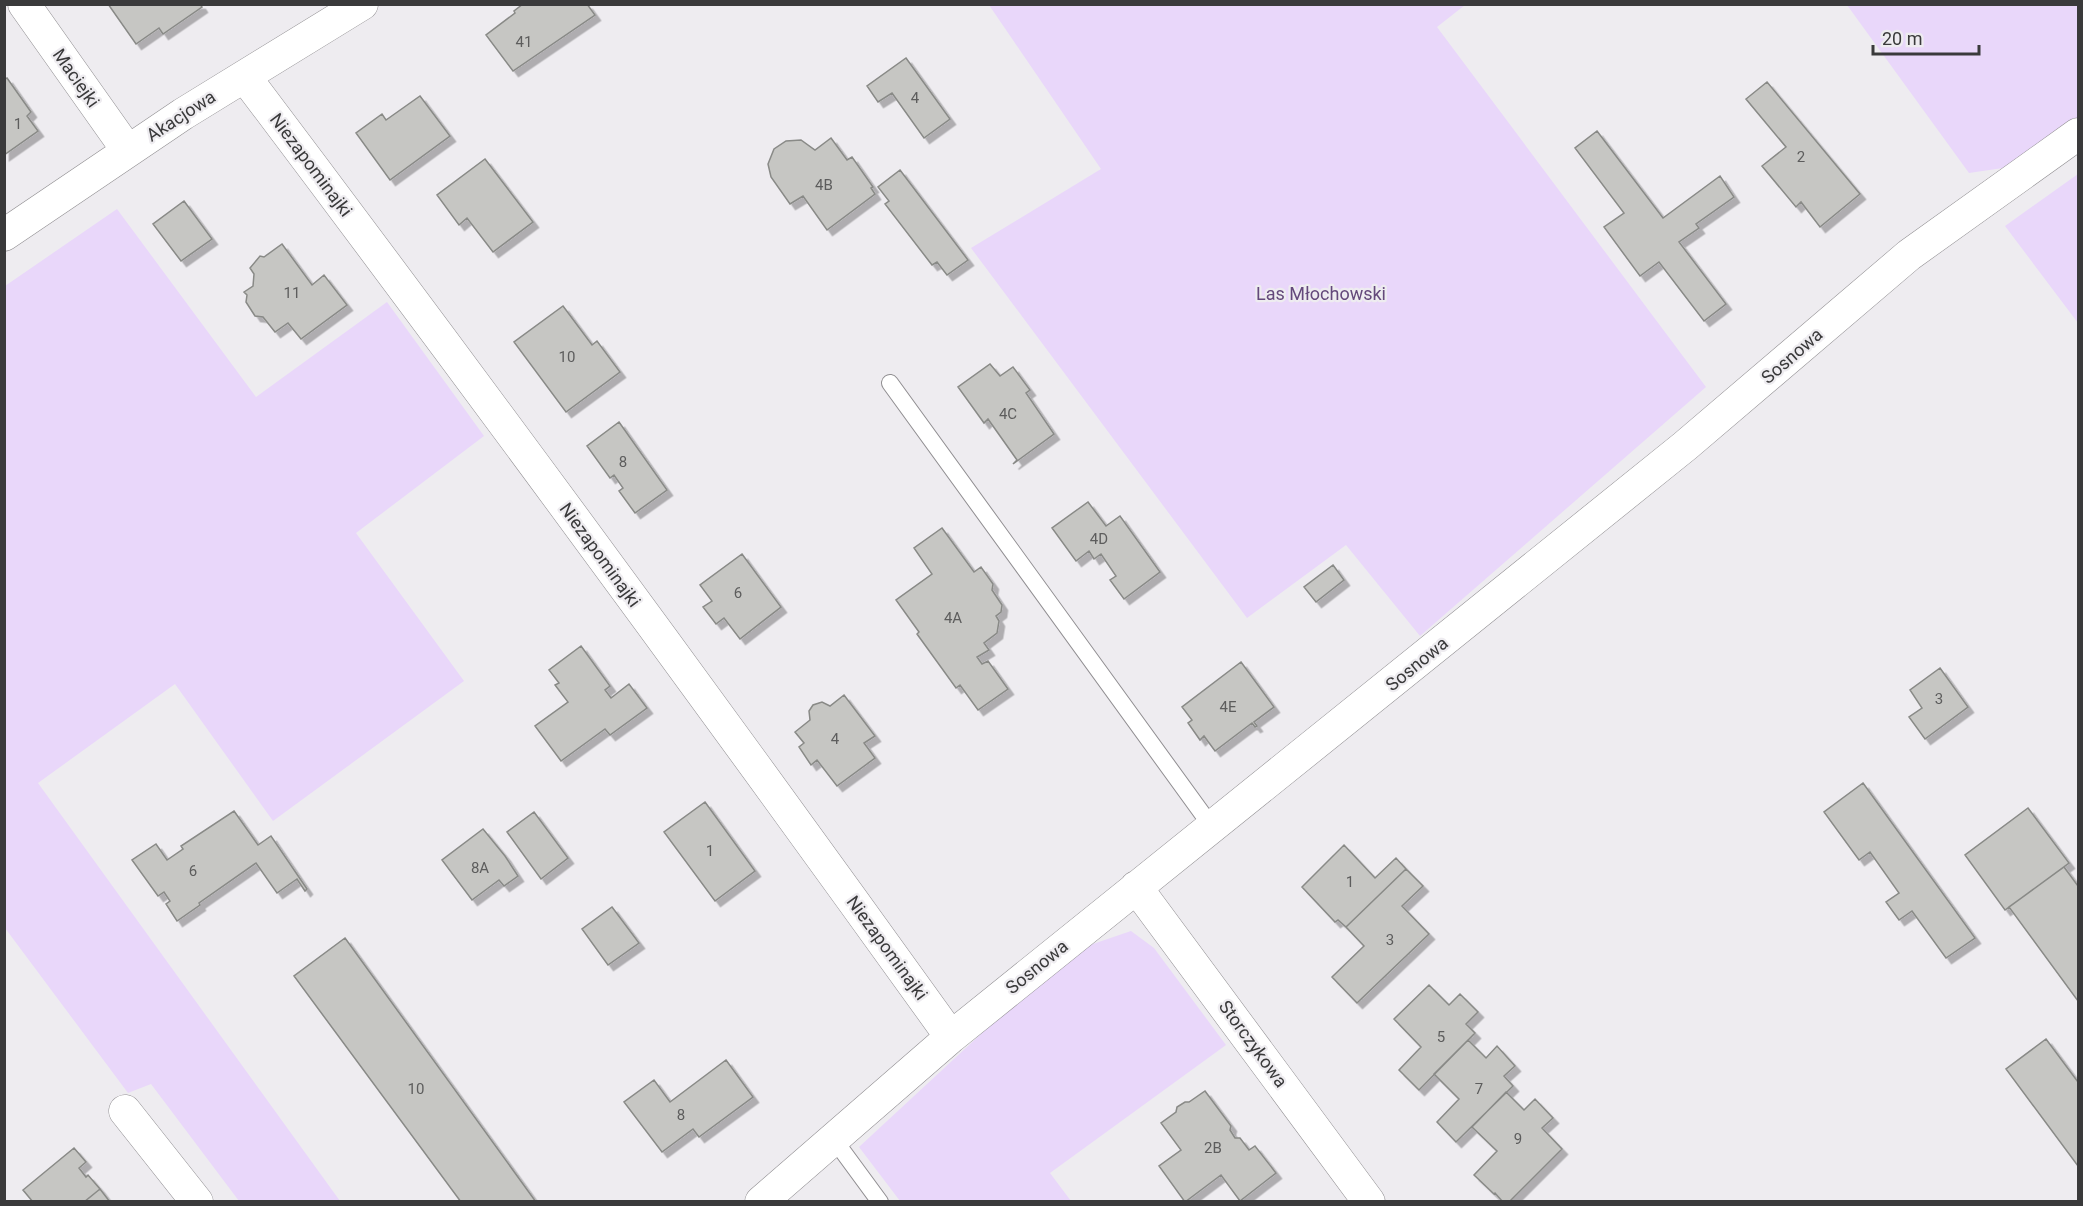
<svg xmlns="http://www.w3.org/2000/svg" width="2083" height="1206" font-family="Roboto,sans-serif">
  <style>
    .green { fill: #e9d7fa }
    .building { fill: #c6c6c3; stroke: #898a87; stroke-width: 1.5; filter: url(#shadow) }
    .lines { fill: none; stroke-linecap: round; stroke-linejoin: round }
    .service-casing { stroke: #908e91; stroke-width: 18 }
    .minor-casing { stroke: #908e91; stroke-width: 33 }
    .service { stroke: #fff; stroke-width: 16 }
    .minor { stroke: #fff; stroke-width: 32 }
    .labels { text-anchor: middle; stroke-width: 4.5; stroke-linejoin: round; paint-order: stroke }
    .number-label { font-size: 15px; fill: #5d5d5d }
    .street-label { font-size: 18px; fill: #3a3a3b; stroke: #eeecf0 }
    .park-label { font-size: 18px; fill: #64497b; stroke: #eeecf0 }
  </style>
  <defs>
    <filter id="shadow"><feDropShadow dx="5.5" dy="5.5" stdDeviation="0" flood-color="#0004"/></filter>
  </defs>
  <rect width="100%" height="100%" fill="#eeecf0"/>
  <path class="green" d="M 989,5 L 1465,5 L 1437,27 L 1706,387 L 1420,636 L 1346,545 L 1247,618 L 971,248 L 1101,169 Z
    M 1847,5 L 2078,5 L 2078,118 L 2003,168 L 1969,173 Z
    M 2078,174 L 2078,323 L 2005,226 Z
    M 117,209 L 256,397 L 387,302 L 484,436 L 356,533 L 464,681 L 273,821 L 175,684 L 38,783 L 340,1201 L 239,1201 L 151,1084 L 128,1093 L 5,928 L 5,286 Z
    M 1131,931 L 1154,948 L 1226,1045 L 1050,1173 L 1071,1201 L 900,1201 L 859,1147 L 995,1021 L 1090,945 Z"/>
  <path class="building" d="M 108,4 L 200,4 L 202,7 L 163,34 L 159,28 L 136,44 Z
    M 523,4 L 587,4 L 595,15 L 513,71 L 486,35 L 515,13 L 514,11 Z
    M 906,58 L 950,119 L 924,138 L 892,93 L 878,102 L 867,86 Z
    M 7,78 L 31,112 L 27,116 L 38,131 L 4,155 L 4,80 Z
    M 1767,82 L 1860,194 L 1820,227 L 1801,202 L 1796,207 L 1762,166 L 1786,147 L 1746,99 Z
    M 420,96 L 450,136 L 390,180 L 356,133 L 382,114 L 386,120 Z
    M 1597,131 L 1663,218 L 1720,176 L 1734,197 L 1696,224 L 1699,228 L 1679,242 L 1726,304 L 1704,321 L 1659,262 L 1640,276 L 1604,227 L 1624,213 L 1575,148 Z
    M 831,138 L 847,160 L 852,157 L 873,187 L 871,188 L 875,194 L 827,230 L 803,196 L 790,204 L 771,177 L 768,164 L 774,149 L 786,141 L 801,140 L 815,150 Z
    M 485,159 L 533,222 L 493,252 L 467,218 L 459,225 L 437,195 Z
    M 900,170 L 968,260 L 947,275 L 937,262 L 932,265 L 885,204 L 889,201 L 878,187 Z
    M 184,201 L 212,239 L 181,261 L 153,224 Z
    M 282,244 L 312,285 L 324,275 L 347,305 L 301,339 L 288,323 L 275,332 L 263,317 L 255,316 L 246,302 L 247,295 L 244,292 L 253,286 L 254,274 L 250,268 L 260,256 L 264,257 Z
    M 563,306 L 592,345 L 597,341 L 620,372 L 566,412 L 514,342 Z
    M 990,364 L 1000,376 L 1013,367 L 1030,390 L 1026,393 L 1054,434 L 1013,464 L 1017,460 L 988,419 L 984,423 L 958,387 Z
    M 619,422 L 667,490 L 635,513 L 619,491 L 623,488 L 614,475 L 610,478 L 587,446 Z
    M 1088,502 L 1106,526 L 1120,516 L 1160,572 L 1124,599 L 1110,580 L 1116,576 L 1101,554 L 1094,559 L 1089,551 L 1076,561 L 1052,528 Z
    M 942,528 L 974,572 L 981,567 L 993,584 L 992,590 L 1002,605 L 1001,612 L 996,616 L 999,621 L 997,633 L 984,643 L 989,650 L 977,657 L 982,664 L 988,661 L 1008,689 L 978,710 L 960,685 L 956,688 L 917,634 L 919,632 L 896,600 L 932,574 L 914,548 Z
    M 742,554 L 781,607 L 740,639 L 724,618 L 716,624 L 703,607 L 712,601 L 700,585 Z
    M 1333,565 L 1344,580 L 1316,602 L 1304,587 Z
    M 581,646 L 610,686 L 605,690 L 611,698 L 629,684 L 647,708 L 610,735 L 605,729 L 561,761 L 535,726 L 568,702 L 555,685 L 559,683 L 549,670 Z
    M 1241,662 L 1274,707 L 1254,722 L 1257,726 L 1255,727 L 1252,723 L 1215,751 L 1204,736 L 1200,740 L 1188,723 L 1192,720 L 1182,707 Z
    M 1940,668 L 1968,707 L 1925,739 L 1909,717 L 1922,708 L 1910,690 Z
    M 844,695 L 875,736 L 864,743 L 875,758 L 837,786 L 817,760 L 811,765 L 799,747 L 804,743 L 795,732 L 810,720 L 809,711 L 813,705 L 822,702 L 830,706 Z
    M 1863,783 L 1975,938 L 1946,958 L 1912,911 L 1899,920 L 1886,902 L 1899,893 L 1870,852 L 1859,860 L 1824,812 Z
    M 705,802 L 755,871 L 715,901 L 664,832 Z
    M 2028,808 L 2069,863 L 2005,910 L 1965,855 Z
    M 234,811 L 258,845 L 271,836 L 307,889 L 305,891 L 297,879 L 277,893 L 256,863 L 199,903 L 200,905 L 177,921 L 166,904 L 170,901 L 164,892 L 158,896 L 132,860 L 156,844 L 167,860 L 183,849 L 181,846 Z
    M 534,812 L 568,858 L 541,879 L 507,832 Z
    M 483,829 L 505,856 L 518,876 L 504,886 L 499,880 L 472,900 L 442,860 Z
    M 1344,845 L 1375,878 L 1396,858 L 1406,869 L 1346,927 L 1338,920 L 1335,922 L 1302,887 Z
    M 2064,867 L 2078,886 L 2078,1001 L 2009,907 Z
    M 1406,869 L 1423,886 L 1402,906 L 1429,934 L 1357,1003 L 1332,977 L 1364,946 L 1346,927 Z
    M 612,907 L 639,943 L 608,965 L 582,929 Z
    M 345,938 L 536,1202 L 461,1202 L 294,976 Z
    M 1429,985 L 1449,1005 L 1460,994 L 1478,1012 L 1466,1024 L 1475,1033 L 1419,1090 L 1399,1070 L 1421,1047 L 1394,1019 Z
    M 2046,1039 L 2078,1082 L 2078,1166 L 2006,1069 Z
    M 1468,1040 L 1486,1058 L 1497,1046 L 1515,1066 L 1504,1076 L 1513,1086 L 1456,1142 L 1437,1122 L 1459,1099 L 1434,1074 Z
    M 726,1060 L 753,1097 L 699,1137 L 693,1129 L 662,1152 L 624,1102 L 654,1080 L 670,1102 Z
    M 1205,1091 L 1231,1126 L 1230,1130 L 1235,1138 L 1240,1138 L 1249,1150 L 1255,1146 L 1276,1173 L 1240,1201 L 1221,1175 L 1185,1202 L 1159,1166 L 1181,1150 L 1161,1123 L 1176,1112 L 1177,1107 L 1185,1102 L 1189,1102 Z
    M 1506,1092 L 1524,1110 L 1535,1099 L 1553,1118 L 1542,1128 L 1562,1149 L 1509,1202 L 1503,1202 L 1495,1193 L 1494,1194 L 1474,1175 L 1497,1151 L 1472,1127 Z
    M 74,1148 L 86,1162 L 79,1168 L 86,1177 L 88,1175 L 100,1189 L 84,1202 L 33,1202 L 23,1190 Z
    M 100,1189 L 110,1202 L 84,1202 Z"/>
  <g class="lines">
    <g class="service-casing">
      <path id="service" d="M 890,383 L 1212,827
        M 833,1138 L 880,1202"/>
    </g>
    <g class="minor-casing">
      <path id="minor" d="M 24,4 L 128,151
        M 245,77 C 484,394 719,714 951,1037
        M 4,235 L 183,114 L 362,4
        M 1136,887 L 1369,1202
        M 125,1111 L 197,1202
        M 761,1202 L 951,1037 L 1685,446 L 1909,255 L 2078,134"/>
    </g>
    <use href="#service" class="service"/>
    <use href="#minor" class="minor"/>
  </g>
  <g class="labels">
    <g class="number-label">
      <text x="524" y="47">41</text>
      <text x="915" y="103">4</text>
      <text x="18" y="129">1</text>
      <text x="1801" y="162">2</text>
      <text x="824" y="190">4B</text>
      <text x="292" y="298">11</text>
      <text x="567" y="362">10</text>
      <text x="1008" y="419">4C</text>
      <text x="623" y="467">8</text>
      <text x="1099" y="544">4D</text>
      <text x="738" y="598">6</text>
      <text x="953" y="623">4A</text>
      <text x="1939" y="704">3</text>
      <text x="1228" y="712">4E</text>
      <text x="835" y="744">4</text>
      <text x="710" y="856">1</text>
      <text x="480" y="873">8A</text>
      <text x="193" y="876">6</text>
      <text x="1350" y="887">1</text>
      <text x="1390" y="945">3</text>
      <text x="1441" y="1042">5</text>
      <text x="416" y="1094">10</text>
      <text x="1479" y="1094">7</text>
      <text x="681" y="1120">8</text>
      <text x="1518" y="1144">9</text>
      <text x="1213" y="1153">2B</text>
    </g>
    <g class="street-label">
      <text transform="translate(76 78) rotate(55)" y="6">Maciejki</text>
      <text transform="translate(181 116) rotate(-33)" y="6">Akacjowa</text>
      <text transform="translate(311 165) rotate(53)" y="6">Niezapominajki</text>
      <text transform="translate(1792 356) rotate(-41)" y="6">Sosnowa</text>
      <text transform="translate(600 555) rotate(54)" y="6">Niezapominajki</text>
      <text transform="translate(1417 664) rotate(-39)" y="6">Sosnowa</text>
      <text transform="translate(887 948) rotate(54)" y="6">Niezapominajki</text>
      <text transform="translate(1037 967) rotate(-39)" y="6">Sosnowa</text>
      <text transform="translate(1253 1044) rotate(54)" y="6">Storczykowa</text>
    </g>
    <g class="park-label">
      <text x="1321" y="300">Las Młochowski</text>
    </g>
  </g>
  <rect width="2083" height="1206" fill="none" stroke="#3a3a3b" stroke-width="12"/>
  <path d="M1873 45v9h106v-9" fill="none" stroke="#3a3a3b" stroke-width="3"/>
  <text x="1882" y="45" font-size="18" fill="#3a3a3b" stroke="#eeecf0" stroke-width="4.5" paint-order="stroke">20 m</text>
</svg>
